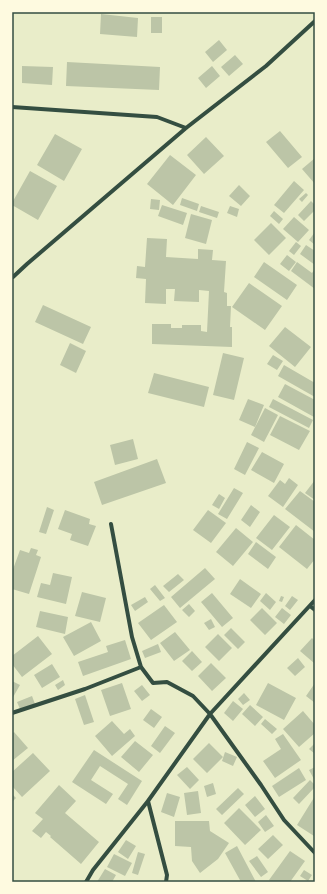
<svg xmlns="http://www.w3.org/2000/svg" width="327" height="894" font-family="Arial,sans-serif">
  <style>
    .building { fill: #bcc5a7 }
    .lines { fill: none; stroke-linecap: round; stroke-linejoin: round }
    .minor { stroke: #344e41; stroke-width: 4 }
    .neatline { fill: none; stroke: #344e41; stroke-width: 1.5 }
  </style>
  <rect width="100%" height="100%" fill="#e9edc9"/>
  <path class="building" d="M 101,14 L 138,18 L 137,37 L 100,34 Z
    M 151,17 L 162,17 L 162,33 L 151,33 Z
    M 219,40 L 227,50 L 213,62 L 205,52 Z
    M 235,55 L 243,64 L 229,76 L 221,67 Z
    M 67,62 L 160,67 L 159,90 L 66,86 Z
    M 22,66 L 53,67 L 52,85 L 22,83 Z
    M 212,66 L 220,76 L 206,88 L 198,78 Z
    M 280,131 L 302,157 L 288,168 L 266,142 Z
    M 55,134 L 82,149 L 64,181 L 37,165 Z
    M 206,137 L 224,156 L 204,174 L 187,155 Z
    M 170,155 L 196,175 L 173,205 L 147,184 Z
    M 315,158 L 315,184 L 302,169 Z
    M 30,171 L 57,186 L 38,220 L 12,205 L 12,203 Z
    M 294,181 L 304,190 L 284,213 L 274,205 Z
    M 239,185 L 250,196 L 241,206 L 229,196 Z
    M 306,193 L 308,195 L 302,202 L 299,199 Z
    M 182,198 L 199,204 L 197,211 L 180,205 Z
    M 151,199 L 160,200 L 159,210 L 150,209 Z
    M 311,201 L 315,205 L 315,210 L 304,221 L 298,215 Z
    M 162,205 L 187,213 L 183,225 L 158,216 Z
    M 201,206 L 219,212 L 217,218 L 199,212 Z
    M 230,206 L 239,209 L 237,217 L 227,213 Z
    M 274,211 L 283,219 L 279,224 L 270,216 Z
    M 191,214 L 212,220 L 206,244 L 185,238 Z
    M 294,217 L 309,230 L 298,242 L 283,229 Z
    M 271,223 L 286,238 L 269,255 L 254,240 Z
    M 315,232 L 315,245 L 309,240 Z
    M 147,238 L 167,239 L 166,257 L 198,259 L 198,249 L 213,250 L 212,260 L 226,261 L 224,292 L 227,293 L 227,306 L 231,306 L 230,327 L 232,327 L 232,347 L 152,344 L 152,324 L 171,324 L 171,328 L 182,328 L 182,325 L 201,325 L 201,331 L 207,332 L 209,291 L 199,290 L 199,302 L 174,301 L 175,289 L 166,289 L 166,304 L 145,303 L 146,279 L 136,278 L 137,266 L 145,267 Z
    M 296,242 L 301,246 L 294,255 L 289,251 Z
    M 306,245 L 315,251 L 315,265 L 300,254 Z
    M 287,255 L 296,262 L 289,271 L 280,264 Z
    M 264,262 L 297,285 L 287,300 L 254,277 Z
    M 297,262 L 312,273 L 315,269 L 315,289 L 291,271 Z
    M 249,283 L 282,306 L 265,330 L 232,307 Z
    M 43,305 L 91,327 L 83,344 L 35,322 Z
    M 285,327 L 311,347 L 295,367 L 269,346 Z
    M 70,343 L 86,351 L 76,373 L 60,365 Z
    M 223,353 L 244,358 L 234,400 L 213,395 Z
    M 273,355 L 283,361 L 277,370 L 267,364 Z
    M 284,365 L 315,383 L 315,397 L 278,376 Z
    M 154,373 L 209,387 L 204,407 L 148,393 Z
    M 285,384 L 315,400 L 314,417 L 278,397 Z
    M 248,399 L 264,405 L 255,427 L 239,420 Z
    M 273,399 L 313,420 L 309,428 L 269,407 Z
    M 265,408 L 278,415 L 264,442 L 251,435 Z
    M 280,416 L 310,431 L 299,450 L 270,435 Z
    M 133,439 L 138,459 L 115,465 L 110,445 Z
    M 247,442 L 259,448 L 245,475 L 234,469 Z
    M 262,452 L 284,464 L 274,483 L 251,470 Z
    M 157,459 L 166,483 L 102,505 L 94,482 Z
    M 289,478 L 298,485 L 283,507 L 268,496 L 280,480 L 285,484 Z
    M 315,480 L 315,500 L 305,493 Z
    M 234,488 L 243,493 L 227,519 L 218,514 Z
    M 300,491 L 315,502 L 315,532 L 285,509 Z
    M 219,494 L 225,498 L 219,509 L 212,505 Z
    M 251,505 L 260,512 L 250,527 L 241,520 Z
    M 47,507 L 54,510 L 46,534 L 39,532 Z
    M 65,510 L 90,519 L 89,524 L 96,526 L 88,546 L 70,540 L 72,534 L 58,529 Z
    M 208,510 L 226,523 L 211,543 L 193,530 Z
    M 274,515 L 290,527 L 272,550 L 256,538 Z
    M 296,525 L 315,540 L 315,559 L 307,569 L 279,547 Z
    M 236,528 L 253,542 L 233,566 L 216,552 Z
    M 256,542 L 276,557 L 268,569 L 248,554 Z
    M 31,548 L 38,550 L 36,555 L 41,557 L 29,594 L 12,589 L 12,572 L 20,550 L 29,553 Z
    M 205,568 L 215,579 L 180,608 L 171,597 Z
    M 53,573 L 72,577 L 66,604 L 37,597 L 41,583 L 50,585 Z
    M 178,574 L 184,580 L 169,592 L 163,586 Z
    M 240,579 L 261,594 L 251,608 L 230,594 Z
    M 155,585 L 165,598 L 160,601 L 150,589 Z
    M 82,592 L 106,598 L 100,622 L 75,616 Z
    M 212,593 L 233,618 L 222,627 L 201,602 Z
    M 266,593 L 276,602 L 270,610 L 260,601 Z
    M 281,596 L 284,597 L 282,602 L 279,601 Z
    M 292,596 L 298,600 L 290,610 L 285,606 Z
    M 145,597 L 148,602 L 135,611 L 131,605 Z
    M 189,604 L 195,611 L 189,617 L 182,610 Z
    M 164,605 L 177,622 L 151,640 L 138,623 Z
    M 262,608 L 277,623 L 265,635 L 250,620 Z
    M 282,608 L 291,615 L 284,624 L 275,617 Z
    M 40,611 L 68,617 L 65,634 L 36,627 Z
    M 211,619 L 215,627 L 209,630 L 204,623 Z
    M 91,622 L 101,641 L 74,656 L 63,637 Z
    M 231,628 L 245,642 L 238,649 L 224,635 Z
    M 175,632 L 190,650 L 174,661 L 160,643 Z
    M 218,634 L 232,648 L 219,661 L 205,647 Z
    M 38,636 L 52,654 L 22,677 L 12,664 L 12,656 Z
    M 312,638 L 315,641 L 314,663 L 300,651 Z
    M 125,640 L 131,659 L 83,676 L 78,662 L 108,652 L 106,646 Z
    M 158,644 L 161,652 L 145,658 L 142,651 Z
    M 192,651 L 202,662 L 192,671 L 182,661 Z
    M 298,658 L 305,667 L 295,676 L 287,668 Z
    M 211,663 L 226,678 L 212,691 L 198,676 Z
    M 52,664 L 60,677 L 42,688 L 34,675 Z
    M 63,680 L 65,685 L 58,690 L 55,685 Z
    M 12,681 L 20,685 L 12,699 Z
    M 122,683 L 131,709 L 110,716 L 101,690 Z
    M 268,683 L 296,698 L 284,720 L 256,705 Z
    M 315,683 L 315,703 L 306,696 Z
    M 142,685 L 150,695 L 142,701 L 134,691 Z
    M 244,693 L 250,700 L 243,705 L 238,699 Z
    M 85,695 L 94,722 L 84,725 L 75,699 Z
    M 32,696 L 35,704 L 20,709 L 17,702 Z
    M 233,701 L 243,709 L 233,721 L 224,713 Z
    M 250,705 L 263,717 L 255,726 L 242,714 Z
    M 151,709 L 162,717 L 154,728 L 143,720 Z
    M 303,711 L 315,725 L 315,733 L 299,747 L 283,729 Z
    M 265,719 L 277,729 L 272,734 L 261,724 Z
    M 112,721 L 124,734 L 130,729 L 135,736 L 112,756 L 95,736 Z
    M 165,726 L 175,733 L 160,753 L 151,746 Z
    M 14,732 L 28,748 L 12,761 L 12,734 Z
    M 283,734 L 301,760 L 275,778 L 263,761 L 281,749 L 275,739 Z
    M 135,741 L 153,755 L 139,772 L 121,757 Z
    M 209,743 L 223,757 L 207,773 L 193,759 Z
    M 315,743 L 315,754 L 309,749 Z
    M 94,750 L 142,781 L 127,805 L 118,799 L 128,784 L 100,766 L 91,780 L 113,794 L 106,804 L 72,782 Z
    M 225,752 L 237,757 L 233,766 L 222,761 Z
    M 33,753 L 50,771 L 22,797 L 12,786 L 12,772 Z
    M 187,767 L 199,780 L 190,789 L 177,775 Z
    M 315,767 L 315,781 L 309,770 Z
    M 299,768 L 306,780 L 279,797 L 272,786 Z
    M 310,780 L 315,785 L 315,787 L 299,804 L 293,798 Z
    M 213,783 L 216,794 L 207,797 L 204,786 Z
    M 59,785 L 76,801 L 65,813 L 99,842 L 81,864 L 50,837 L 51,836 L 46,832 L 41,838 L 32,831 L 43,819 L 35,813 Z
    M 238,788 L 244,794 L 222,815 L 216,809 Z
    M 198,791 L 201,813 L 187,815 L 184,793 Z
    M 167,793 L 180,797 L 174,817 L 161,812 Z
    M 12,794 L 16,798 L 12,802 Z
    M 255,796 L 265,809 L 255,817 L 245,805 Z
    M 315,796 L 315,834 L 314,836 L 297,825 Z
    M 239,808 L 261,830 L 245,845 L 224,823 Z
    M 266,815 L 274,826 L 265,832 L 258,822 Z
    M 175,821 L 209,821 L 210,831 L 229,843 L 218,859 L 200,873 L 192,861 L 191,847 L 175,846 Z
    M 273,835 L 283,845 L 268,859 L 258,849 Z
    M 126,840 L 136,846 L 128,859 L 118,852 Z
    M 237,846 L 256,882 L 241,882 L 225,853 Z
    M 290,851 L 305,861 L 290,882 L 272,882 L 269,880 Z
    M 138,852 L 145,854 L 138,875 L 132,873 Z
    M 114,854 L 132,863 L 125,876 L 107,867 Z
    M 257,856 L 268,872 L 261,877 L 249,861 Z
    M 105,869 L 116,875 L 112,882 L 97,882 Z
    M 304,870 L 312,875 L 308,881 L 300,876 Z"/>
  <g class="lines">
    <path class="minor" d="M 12,107 L 157,117 L 186,128
      M 13,277 L 27,264 L 186,128 L 266,66 L 315,21
      M 111,524 L 132,637 L 141,667 L 153,683 L 167,682 L 193,696 L 210,714 L 261,785 L 284,820 L 315,853
      M 310,606 L 315,610
      M 12,713 L 85,689 L 141,667
      M 86,882 L 93,870 L 148,801
      M 166,882 L 167,875 L 148,801 L 210,714 L 315,600"/>
  </g>
  <rect width="327" height="894" fill="none" stroke="#fefae0" stroke-width="26"/>
  <rect x="13" y="13" width="301" height="868" class="neatline"/>
</svg>
